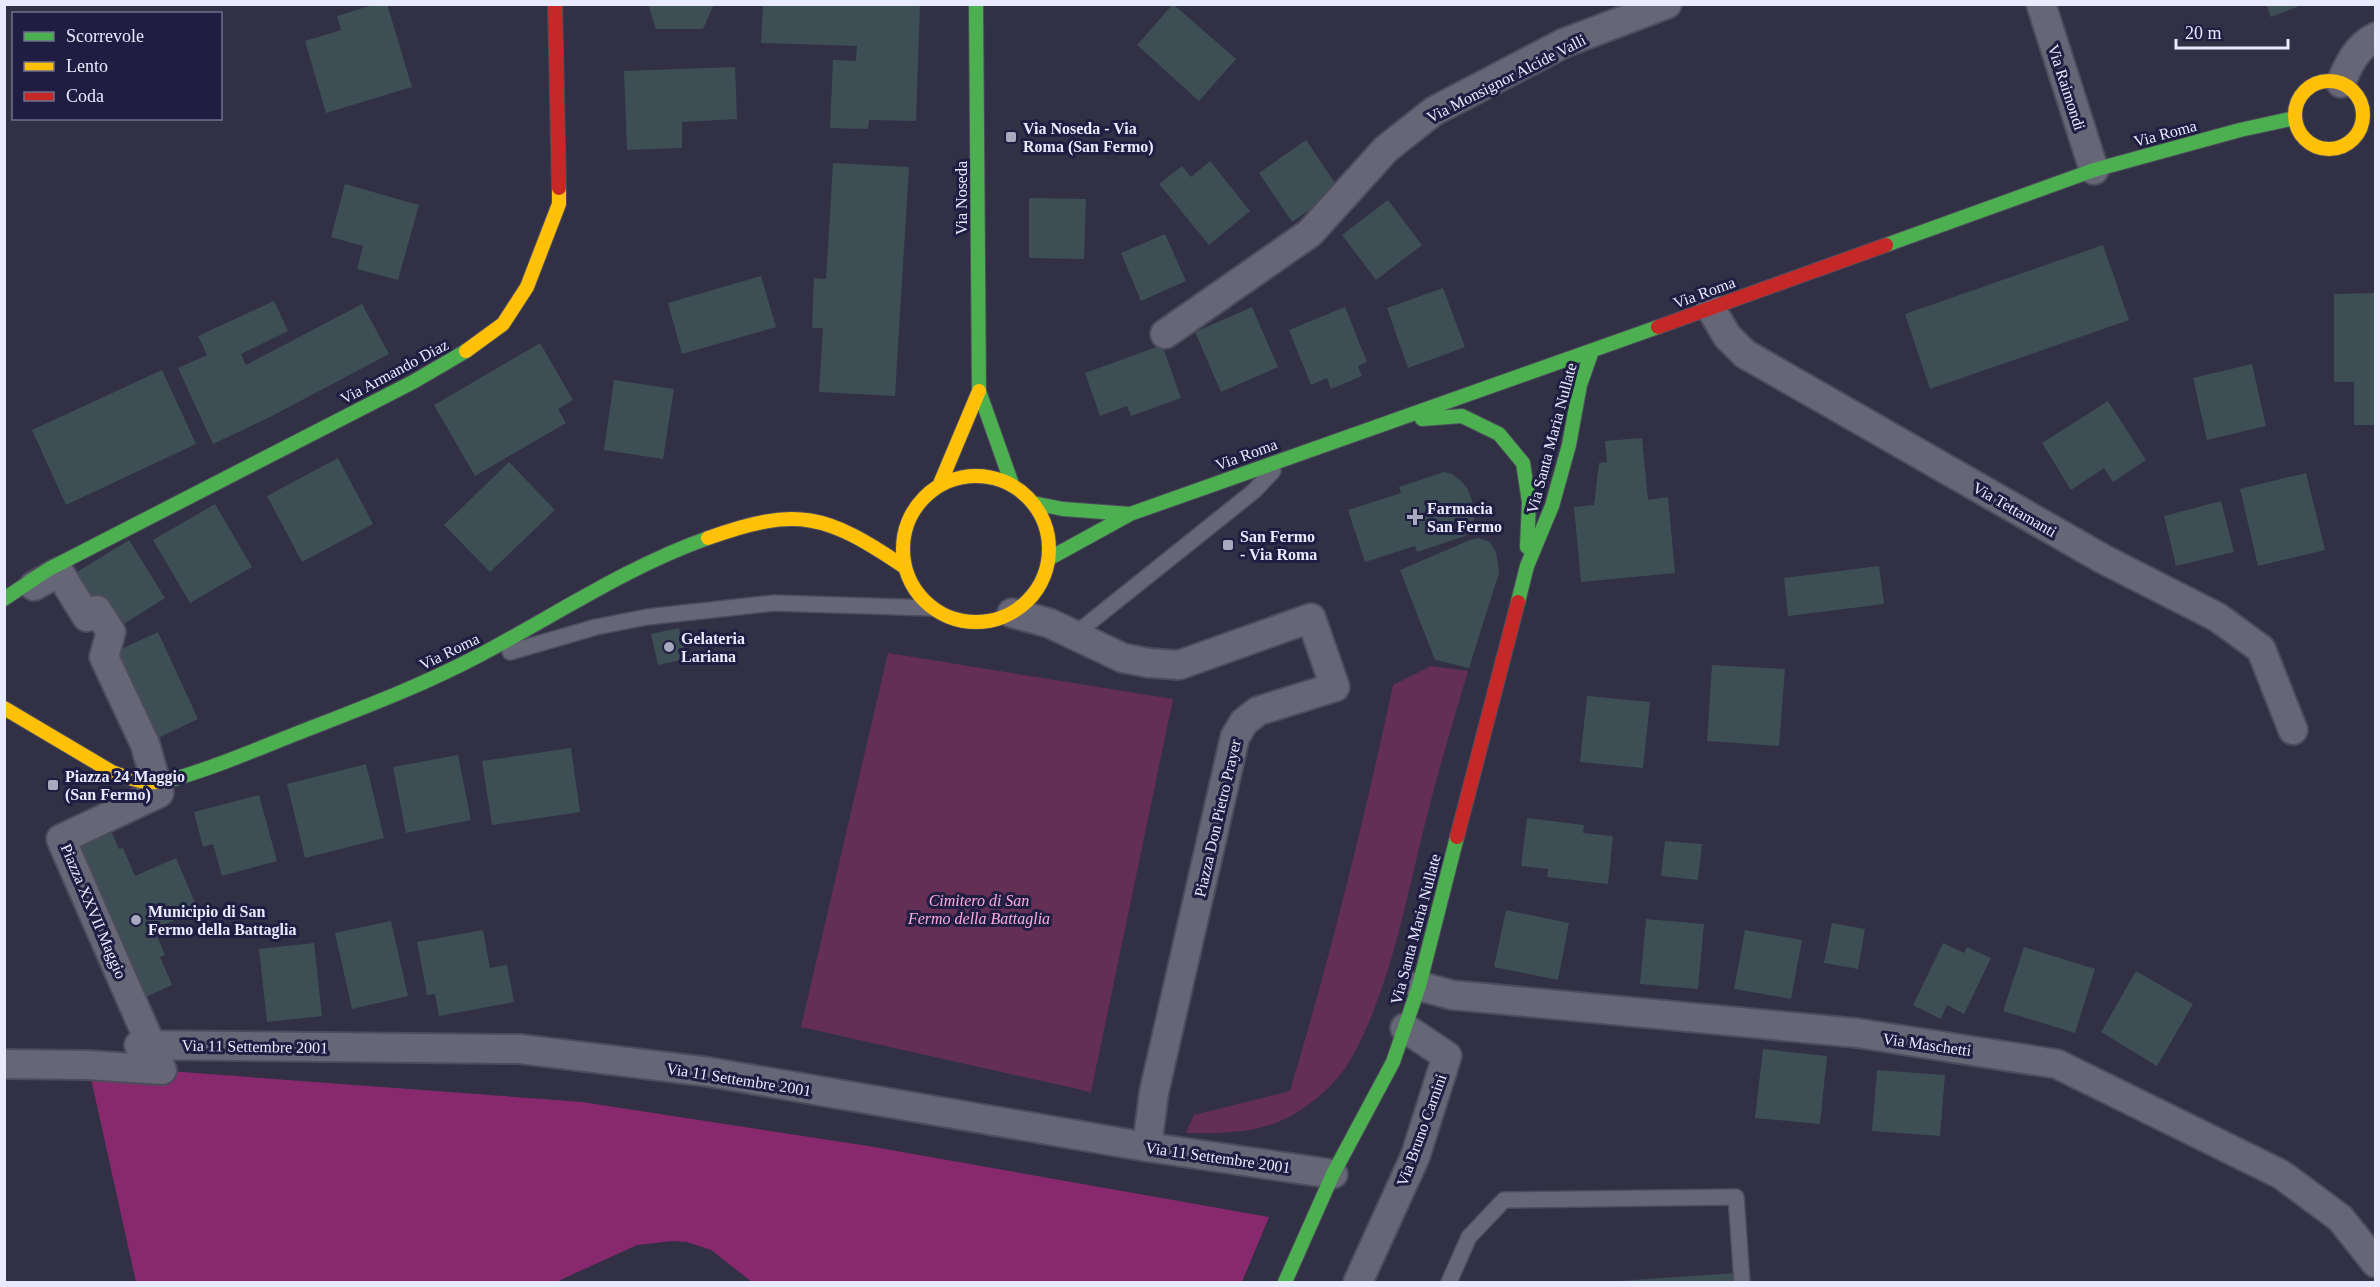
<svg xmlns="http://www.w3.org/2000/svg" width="2380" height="1287" font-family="'Times New Roman',serif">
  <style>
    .green { fill: #642f55 }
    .forest { fill: #88296e }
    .building { fill: #3d4f54 }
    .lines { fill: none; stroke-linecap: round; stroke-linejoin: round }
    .lane-casing { stroke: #4c4c5c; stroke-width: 18 }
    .street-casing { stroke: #4c4c5c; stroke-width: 32 }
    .fast-casing { stroke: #4c4c5c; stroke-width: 16 }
    .slow-casing { stroke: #4c4c5c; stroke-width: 16 }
    .jam-casing { stroke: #4c4c5c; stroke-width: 16 }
    .lane { stroke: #676677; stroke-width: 15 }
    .street { stroke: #676677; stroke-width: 28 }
    .fast { stroke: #4caf50; stroke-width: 14 }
    .slow { stroke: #ffc107; stroke-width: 14 }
    .jam { stroke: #c62828; stroke-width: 14 }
    .poi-dot { fill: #a8a9bd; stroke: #1f1e42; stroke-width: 2 }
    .labels { text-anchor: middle; stroke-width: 6; stroke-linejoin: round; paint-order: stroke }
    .street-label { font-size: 16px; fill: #e8eafe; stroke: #1f1e42 }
    .poi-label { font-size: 16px; font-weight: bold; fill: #e8eafe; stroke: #1f1e42; text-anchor: start }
    .park-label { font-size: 16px; font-style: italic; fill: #fad; stroke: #1f1e42 }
  </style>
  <rect width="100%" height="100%" fill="#313045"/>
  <path class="green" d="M 888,653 L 1173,699 L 1091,1092 L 801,1027 Z
    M 1431,666 L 1468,671 C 1454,719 1439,767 1427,816 C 1406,897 1392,985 1351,1059 C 1341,1077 1324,1093 1308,1105 C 1269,1134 1231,1133 1186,1133 L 1194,1115 L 1290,1091 C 1330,957 1364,822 1393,685 Z"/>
  <path class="forest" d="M 88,1065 L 582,1102 L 868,1146 L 1269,1217 L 1242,1282 L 752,1282 L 711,1250 L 687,1242 L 672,1241 L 637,1245 L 556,1282 L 136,1282 Z"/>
  <path class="building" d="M 376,4 L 387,4 L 412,87 L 326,113 L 305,41 L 341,30 L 337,16 Z
    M 648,4 L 714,4 L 703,29 L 656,29 Z
    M 763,4 L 920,4 L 916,121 L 869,120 L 868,129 L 830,128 L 833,60 L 856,61 L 857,46 L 761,43 Z
    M 1173,4 L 1236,59 L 1199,101 L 1137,45 Z
    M 2266,4 L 2302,4 L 2302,5 L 2271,17 Z
    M 735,67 L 737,119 L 682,122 L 682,148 L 627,150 L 624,71 Z
    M 1306,140 L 1339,189 L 1292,222 L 1259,173 Z
    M 1210,161 L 1250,211 L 1209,245 L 1159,184 L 1182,166 L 1191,177 Z
    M 833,163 L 909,167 L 895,396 L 819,392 L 823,328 L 812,328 L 814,278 L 826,279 Z
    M 345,184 L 419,205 L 398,280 L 357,269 L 363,246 L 331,237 Z
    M 1029,198 L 1086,199 L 1084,259 L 1029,258 Z
    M 1388,200 L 1422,245 L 1376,280 L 1342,235 Z
    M 1165,234 L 1186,281 L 1141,301 L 1121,253 Z
    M 2103,245 L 2129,320 L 1930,389 L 1905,314 Z
    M 761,276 L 776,327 L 682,354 L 668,303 Z
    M 1443,288 L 1465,347 L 1408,368 L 1387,308 Z
    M 2376,293 L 2376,425 L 2354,425 L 2354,382 L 2334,382 L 2334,294 Z
    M 274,301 L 288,331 L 241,354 L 246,365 L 362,304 L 389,354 L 270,417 L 213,444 L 178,368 L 207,355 L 198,336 Z
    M 1252,307 L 1278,367 L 1221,392 L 1195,332 Z
    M 1345,307 L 1367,362 L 1358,366 L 1362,376 L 1331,389 L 1327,378 L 1311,385 L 1289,330 Z
    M 540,343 L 573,400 L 558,409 L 566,423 L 475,476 L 434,405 Z
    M 1162,345 L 1181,398 L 1131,416 L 1127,406 L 1100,416 L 1085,373 Z
    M 2252,364 L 2266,426 L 2207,440 L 2193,378 Z
    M 162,370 L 196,444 L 66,505 L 32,430 Z
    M 614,380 L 674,389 L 663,459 L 604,450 Z
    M 2108,401 L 2146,460 L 2113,482 L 2104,468 L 2071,490 L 2042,443 Z
    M 1642,438 L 1648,500 L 1668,497 L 1675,573 L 1581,582 L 1574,507 L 1594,505 L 1599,463 L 1607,462 L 1605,441 Z
    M 338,458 L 373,524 L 302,562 L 267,496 Z
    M 509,462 L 555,510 L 490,572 L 444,525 Z
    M 1444,472 L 1452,474 L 1460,480 L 1467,488 L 1472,500 L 1474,519 L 1465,536 L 1417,552 L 1415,546 L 1365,562 L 1348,510 L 1401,493 L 1399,487 Z
    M 2306,473 L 2325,550 L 2258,566 L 2240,489 Z
    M 2221,501 L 2234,552 L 2176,566 L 2164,516 Z
    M 215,504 L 252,567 L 190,603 L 153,540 Z
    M 1479,538 L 1490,542 L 1496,552 L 1499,573 L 1469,668 L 1435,660 L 1400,570 L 1470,540 Z
    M 129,540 L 165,598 L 111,632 L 64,580 Z
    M 1879,566 L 1884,604 L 1788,616 L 1784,578 Z
    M 679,628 L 686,659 L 658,665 L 651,634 Z
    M 158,632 L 198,719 L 145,744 L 104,657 Z
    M 1712,665 L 1785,669 L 1779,746 L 1707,741 Z
    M 1587,696 L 1650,702 L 1643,768 L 1580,762 Z
    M 571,748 L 580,812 L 492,825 L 482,761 Z
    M 458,755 L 471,820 L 406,833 L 393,767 Z
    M 366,764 L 384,838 L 305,858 L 287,784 Z
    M 259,795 L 277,861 L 222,876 L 213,844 L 203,847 L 194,812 Z
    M 1527,818 L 1584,825 L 1583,833 L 1613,836 L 1608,884 L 1547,877 L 1548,869 L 1521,866 Z
    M 106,819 L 119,849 L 123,848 L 135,876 L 176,858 L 198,910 L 154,929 L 165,955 L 160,957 L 172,985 L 133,1003 L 61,839 Z
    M 1665,841 L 1702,844 L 1698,880 L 1661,876 Z
    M 1506,910 L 1569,923 L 1558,980 L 1494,967 Z
    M 1646,919 L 1704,924 L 1698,989 L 1640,984 Z
    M 391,921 L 408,996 L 352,1009 L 335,933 Z
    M 1832,923 L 1865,929 L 1858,969 L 1824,963 Z
    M 483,930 L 490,968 L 507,965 L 514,1002 L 439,1016 L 435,994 L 427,995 L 417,942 Z
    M 1745,930 L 1802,940 L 1791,999 L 1734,989 Z
    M 314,943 L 322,1016 L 267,1022 L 259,949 Z
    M 1943,943 L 1964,953 L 1967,947 L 1991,958 L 1964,1014 L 1947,1005 L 1941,1019 L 1913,1005 Z
    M 2024,947 L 2095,969 L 2075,1033 L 2003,1011 Z
    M 2136,971 L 2193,1004 L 2157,1066 L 2101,1032 Z
    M 1763,1049 L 1827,1056 L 1820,1124 L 1755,1118 Z
    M 1877,1070 L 1945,1075 L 1940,1136 L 1872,1131 Z
    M 1736,1273 L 1738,1282 L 1618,1282 L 1618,1281 Z"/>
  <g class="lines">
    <g class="lane-casing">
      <path id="lane" d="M 1074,635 L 1254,491 L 1273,471
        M 510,652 L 596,627 L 647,617 L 774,603 L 931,608
        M 1449,1282 L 1469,1237 L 1504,1200 L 1736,1197 L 1742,1282"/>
    </g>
    <g class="street-casing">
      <path id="street" d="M 2041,4 L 2094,170
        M 2341,83 C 2348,65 2357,46 2376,37
        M 1710,307 L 1727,336 L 1745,354 L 2103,559 L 2217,617 L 2261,649 L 2293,730
        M 1165,334 L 1310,233 L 1386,149 L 1434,111 L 1564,43 L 1667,4
        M 1012,613 L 1049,623 L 1123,658 L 1149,663 L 1179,665 L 1311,618 L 1335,687 L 1258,711 L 1244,722 L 1235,737 L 1154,1092 L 1147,1147
        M 1419,986 L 1452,995 L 1857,1033 L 2057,1064 L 2282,1175 L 2340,1218 L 2376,1263
        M 139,1045 L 520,1049 L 709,1072 L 1147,1147 L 1333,1174
        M 4,1064 L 88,1065 L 162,1070 L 61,839 L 159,793 L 145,744 L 104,657 L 111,632 L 97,610 L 87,617 L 59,572 L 34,586
        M 1358,1282 L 1415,1157 L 1447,1056 L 1405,1028"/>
    </g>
    <g class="fast-casing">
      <path id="fast" d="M 976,4 L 979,391 L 1012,484
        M 1886,245 L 2094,170 L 2240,130 L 2295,118
        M 1422,419 L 1462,416 L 1499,434 L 1523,463 L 1529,502 L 1527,547
        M 1033,503 L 1063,509 L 1130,514
        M 1050,558 L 1130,514 L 1658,327
        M 4,599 L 49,569 L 413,382 L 466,351
        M 1518,602 L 1527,566 L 1552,506 L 1569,445 L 1580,385 L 1592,351
        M 167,781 C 214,768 257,749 303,731 C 362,708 421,686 478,656 C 554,616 626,567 708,538
        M 1285,1282 L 1333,1174 L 1393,1062 L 1419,986 L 1457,837"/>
    </g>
    <g class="slow-casing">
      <path id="slow" d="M2295 115a34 34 0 1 1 68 0a34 34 0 1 1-68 0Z
        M 466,351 L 503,324 L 527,287 L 559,204 L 559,188
        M903 549a73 73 0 1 1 146 0a73 73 0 1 1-146 0Z
        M 939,486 L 979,391
        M 708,538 C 797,506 826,514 903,566
        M 4,708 L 112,772 C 130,779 148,785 167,781"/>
    </g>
    <g class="jam-casing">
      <path id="jam" d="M 555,4 L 559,188
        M 1658,327 L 1886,245
        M 1457,837 L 1518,602"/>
    </g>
    <use href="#lane" class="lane"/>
    <use href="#street" class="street"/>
    <use href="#fast" class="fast"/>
    <use href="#slow" class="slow"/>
    <use href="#jam" class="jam"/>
  </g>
  <g class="poi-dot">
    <rect x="1005" y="131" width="12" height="12" rx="3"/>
    <path d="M1412 508h6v6h6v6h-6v6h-6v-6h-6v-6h6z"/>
    <rect x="1222" y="539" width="12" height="12" rx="3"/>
    <circle cx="669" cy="647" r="6"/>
    <rect x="47" y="779" width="12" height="12" rx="3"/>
    <circle cx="136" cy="920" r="6"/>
  </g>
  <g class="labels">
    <g class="street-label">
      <text transform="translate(1506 78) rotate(-27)" y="6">Via Monsignor Alcide Valli</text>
      <text transform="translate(2067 87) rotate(72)" y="6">Via Raimondi</text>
      <text transform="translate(2165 133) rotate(-15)" y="6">Via Roma</text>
      <text transform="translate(961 198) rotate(-90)" y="6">Via Noseda</text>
      <text transform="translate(1704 292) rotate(-20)" y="6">Via Roma</text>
      <text transform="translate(394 371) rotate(-28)" y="6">Via Armando Diaz</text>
      <text transform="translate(1551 438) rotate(-75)" y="6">Via Santa Maria Nullate</text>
      <text transform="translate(1246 454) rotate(-20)" y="6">Via Roma</text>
      <text transform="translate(2015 509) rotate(30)" y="6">Via Tettamanti</text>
      <text transform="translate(449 651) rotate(-26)" y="6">Via Roma</text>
      <text transform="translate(1217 818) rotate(-77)" y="6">Piazza Don Pietro Prayer</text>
      <text transform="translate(94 911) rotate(67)" y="6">Piazza XXVII Maggio</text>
      <text transform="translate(1415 929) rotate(-75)" y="6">Via Santa Maria Nullate</text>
      <text transform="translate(1927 1044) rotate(8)" y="6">Via Maschetti</text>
      <text transform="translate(255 1046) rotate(1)" y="6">Via 11 Settembre 2001</text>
      <text transform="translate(739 1079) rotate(9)" y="6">Via 11 Settembre 2001</text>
      <text transform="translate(1421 1130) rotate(-70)" y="6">Via Bruno Carnini</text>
      <text transform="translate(1218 1157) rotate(8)" y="6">Via 11 Settembre 2001</text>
    </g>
    <g class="poi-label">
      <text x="1023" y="134">Via Noseda - Via<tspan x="1023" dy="18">Roma (San Fermo)</tspan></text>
      <text x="1427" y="514">Farmacia<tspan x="1427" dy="18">San Fermo</tspan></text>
      <text x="1240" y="542">San Fermo<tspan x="1240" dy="18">- Via Roma</tspan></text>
      <text x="681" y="644">Gelateria<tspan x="681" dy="18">Lariana</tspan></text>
      <text x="65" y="782">Piazza 24 Maggio<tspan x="65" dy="18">(San Fermo)</tspan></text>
      <text x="148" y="917">Municipio di San<tspan x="148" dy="18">Fermo della Battaglia</tspan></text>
    </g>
    <g class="park-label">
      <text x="979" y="906">Cimitero di San<tspan x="979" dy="18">Fermo della Battaglia</tspan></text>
    </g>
  </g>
  <rect width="2380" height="1287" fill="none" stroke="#e8eafe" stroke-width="12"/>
  <rect x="12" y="12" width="210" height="108" fill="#1f1e42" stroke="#6f708d" stroke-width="1.5"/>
  <rect x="24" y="32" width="30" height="9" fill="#4caf50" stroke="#6f708d" stroke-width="1.5"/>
  <text x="66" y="42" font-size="18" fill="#e8eafe">Scorrevole</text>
  <rect x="24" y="62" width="30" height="9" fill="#ffc107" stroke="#6f708d" stroke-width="1.5"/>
  <text x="66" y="72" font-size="18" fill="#e8eafe">Lento</text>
  <rect x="24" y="92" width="30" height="9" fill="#c62828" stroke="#6f708d" stroke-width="1.5"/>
  <text x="66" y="102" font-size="18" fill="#e8eafe">Coda</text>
  <path d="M2176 39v9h112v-9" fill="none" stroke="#e8eafe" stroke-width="3"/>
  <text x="2185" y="39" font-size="18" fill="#e8eafe" stroke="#1f1e42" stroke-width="4.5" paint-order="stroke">20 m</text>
</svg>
